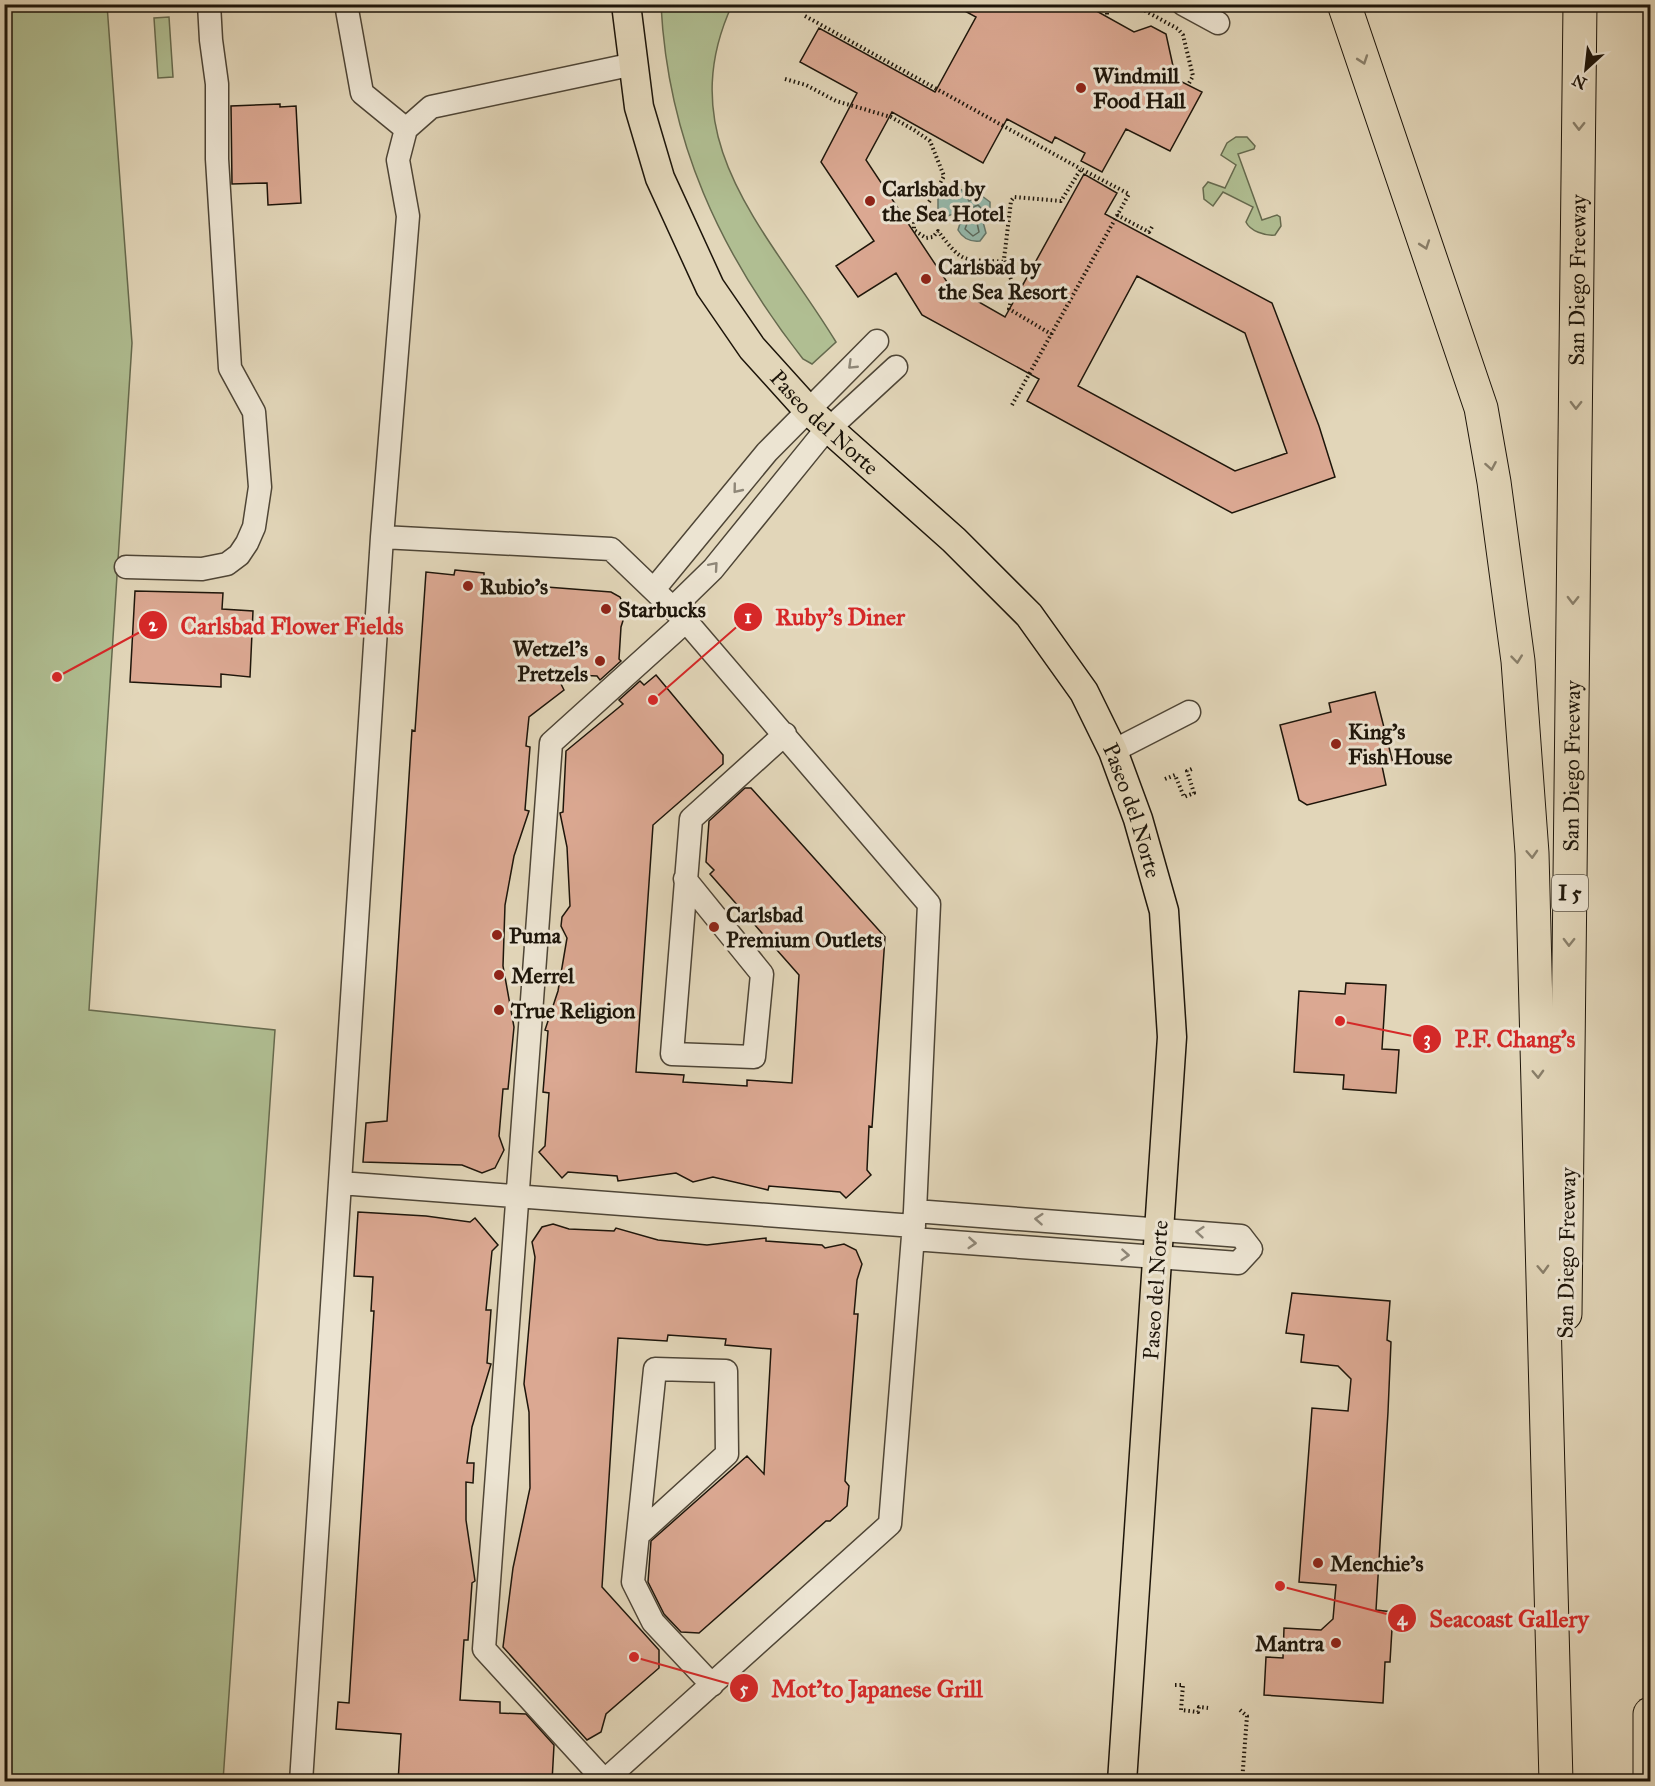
<svg xmlns="http://www.w3.org/2000/svg" width="1655" height="1786" font-family="'IM FELL Great Primer',serif">
  <style>
    .green { fill: #b0be92; stroke: #666a4e; stroke-width: 1.5 }
    .water { fill: #95b9ac; stroke: #65776b; stroke-width: 1.5 }
    .lines { fill: none; stroke-linecap: round; stroke-linejoin: round }
    .shore { stroke: #59675b; stroke-width: 1.5 }
    .building { fill: #dba892; stroke: #1d150a; stroke-width: 1.5; fill-rule: evenodd }
    .minor-casing { stroke: #4e4536; stroke-width: 25 }
    .major-casing { stroke: #1d150a; stroke-width: 31 }
    .highway-casing { stroke: #1d150a; stroke-width: 35 }
    .path { stroke: #1d150a; stroke-width: 4; stroke-dasharray: 1.5 3; stroke-linecap: butt }
    .minor { stroke: #ece4d2; stroke-width: 22 }
    .major { stroke: #e2d6b9; stroke-width: 28 }
    .highway { stroke: #e2d6b9; stroke-width: 33 }
    .oneway { stroke: #897f6a }
    .oneway2 { stroke: #8f8778 }
    .poi-dot { fill: #8f2418; stroke: #ece4d2; stroke-width: 2 }
    .labels { text-anchor: middle; stroke-width: 6; stroke-linejoin: round; paint-order: stroke }
    .shield { fill: #ece4d2; stroke: #5b5346; stroke-width: 1.5 }
    .shield-label { font-size: 21px; font-weight: bold; fill: #1d150a }
    .poi-label { font-size: 22px; font-weight: bold; fill: #1d150a; stroke: #ece4d2; text-anchor: start }
    .street-label { font-size: 22px; fill: #1d150a; stroke: #ece4d2 }
    .leader { fill: none; stroke: #d62828; stroke-width: 2 }
    .callout-dot { fill: #d62828; stroke: #ece4d2; stroke-width: 2 }
    .mark-label { font-size: 18px; text-anchor: middle; font-weight: bold; fill: #fff }
    .callout-label { font-size: 24px; text-anchor: middle; font-weight: bold; fill: #d62828; stroke: #ece4d2; stroke-width: 6; stroke-linejoin: round; paint-order: stroke }
  </style>
  <rect width="100%" height="100%" fill="#e2d6b9"/>
  <filter id="stains"><feTurbulence type="fractalNoise" baseFrequency=".00333" numOctaves="4"/><feColorMatrix values="0 0 0 0 .2 0 0 0 0 .09 0 0 0 0 .02 0 0 0 .5 -.17"/></filter>
  <radialGradient id="worn" r=".72"><stop offset=".6" stop-color="#630" stop-opacity="0"/><stop offset="1" stop-color="#630" stop-opacity=".3"/></radialGradient>
  <path class="green" d="M 5,5 L 107,5 L 132,343 L 89,1010 L 275,1030 L 223,1781 L 5,1782 Z
    M 661,5 L 732,5 C 669,142 770,233 836,342 L 812,364 L 803,359 C 720,253 668,141 661,5 Z
    M 169,17 L 173,77 L 158,78 L 154,18 Z
    M 1236,137 L 1247,137 L 1255,146 L 1254,149 L 1238,154 L 1262,220 L 1277,215 L 1280,217 L 1281,226 L 1275,235 C 1265,236 1250,231 1246,222 L 1253,207 L 1223,192 L 1213,206 L 1204,199 L 1203,188 L 1208,182 L 1225,188 L 1236,165 L 1221,155 L 1227,143 Z"/>
  <path class="water" d="M 950,186 L 962,190 L 969,201 L 982,196 L 990,202 L 990,211 L 982,218 L 986,233 L 980,241 C 970,242 963,239 958,230 L 962,217 L 958,212 L 948,216 L 938,210 L 938,196 Z"/>
  <g class="lines">
    <path class="shore" d="M 978,205 L 981,208 L 976,218 L 979,232 L 973,236 L 965,229 L 968,221 L 966,210 Z"/>
  </g>
  <path class="building" d="M 952,4 L 1084,4 L 1134,32 L 1151,26 L 1166,34 L 1173,66 L 1168,75 L 1202,92 L 1170,151 L 1126,129 L 1102,172 L 1081,161 L 1085,153 L 1055,137 L 1052,143 L 1007,119 L 983,163 L 892,112 L 866,160 L 949,285 L 1005,317 L 1084,174 L 1117,193 L 1105,214 L 1272,303 L 1319,426 L 1335,477 L 1232,513 L 1027,401 L 1039,379 L 922,315 L 896,273 L 858,297 L 836,266 L 874,241 L 821,162 L 857,93 L 800,62 L 819,28 L 935,92 L 976,17 ZM 1137,276 L 1245,333 L 1287,453 L 1235,471 L 1078,386 Z
    M 280,104 L 280,107 L 296,106 L 301,203 L 268,205 L 267,183 L 232,184 L 231,106 Z
    M 455,570 L 484,573 L 484,582 L 611,592 L 620,597 L 626,611 L 621,627 L 619,659 L 621,661 L 600,680 L 597,676 L 556,674 L 564,690 L 529,717 L 526,746 L 530,747 L 525,810 L 529,811 L 514,856 L 505,905 L 503,966 L 514,1027 L 508,1089 L 503,1089 L 499,1136 L 504,1150 L 495,1168 L 482,1173 L 462,1165 L 363,1162 L 366,1123 L 387,1121 L 412,730 L 415,731 L 426,572 L 454,575 Z
    M 135,591 L 223,593 L 222,609 L 253,611 L 250,677 L 221,674 L 221,687 L 130,682 Z
    M 656,675 L 723,755 L 723,764 L 653,825 L 636,1072 L 684,1075 L 683,1082 L 747,1086 L 747,1080 L 792,1083 L 799,975 L 710,874 L 714,870 L 706,862 L 709,821 L 745,788 L 751,788 L 885,937 L 872,1127 L 869,1126 L 867,1170 L 871,1175 L 846,1198 L 840,1192 L 769,1186 L 768,1190 L 713,1177 L 693,1182 L 676,1173 L 618,1181 L 617,1176 L 568,1172 L 562,1178 L 539,1152 L 545,1146 L 549,1093 L 543,1092 L 548,1031 L 545,1030 L 558,991 L 567,938 L 561,926 L 562,917 L 570,906 L 567,847 L 560,813 L 563,812 L 566,751 L 623,704 L 619,700 L 640,681 L 644,685 Z
    M 1375,692 L 1393,763 L 1382,766 L 1386,785 L 1307,805 L 1299,800 L 1280,725 L 1331,712 L 1329,703 Z
    M 1346,983 L 1386,985 L 1382,1049 L 1399,1050 L 1396,1093 L 1343,1089 L 1344,1075 L 1294,1072 L 1299,991 L 1345,994 Z
    M 358,1212 L 426,1216 L 470,1222 L 475,1218 L 498,1245 L 492,1251 L 486,1310 L 491,1310 L 487,1363 L 491,1364 L 472,1427 L 467,1463 L 474,1463 L 473,1483 L 466,1482 L 466,1520 L 475,1581 L 472,1583 L 468,1640 L 464,1640 L 460,1700 L 500,1702 L 500,1713 L 526,1714 L 554,1745 L 552,1782 L 398,1782 L 401,1734 L 336,1729 L 338,1702 L 349,1703 L 374,1311 L 371,1311 L 373,1277 L 354,1276 Z
    M 553,1224 L 569,1229 L 614,1231 L 616,1228 L 658,1240 L 707,1245 L 766,1238 L 766,1241 L 822,1245 L 825,1248 L 844,1244 L 856,1250 L 862,1264 L 857,1280 L 854,1314 L 858,1314 L 845,1481 L 849,1486 L 847,1506 L 830,1521 L 826,1521 L 699,1633 L 681,1632 L 664,1614 L 648,1582 L 651,1541 L 747,1456 L 764,1474 L 771,1349 L 725,1345 L 726,1339 L 668,1335 L 667,1341 L 618,1338 L 602,1587 L 659,1650 L 659,1668 L 606,1714 L 601,1732 L 587,1740 L 503,1647 L 513,1568 L 530,1488 L 529,1412 L 524,1384 L 535,1257 L 532,1242 L 542,1227 Z
    M 1292,1293 L 1390,1301 L 1387,1340 L 1391,1342 L 1388,1412 L 1376,1610 L 1393,1612 L 1390,1662 L 1385,1662 L 1383,1703 L 1264,1695 L 1266,1657 L 1283,1658 L 1284,1628 L 1321,1630 L 1333,1619 L 1336,1585 L 1299,1582 L 1306,1488 L 1312,1408 L 1348,1411 L 1351,1379 L 1338,1366 L 1301,1362 L 1304,1335 L 1286,1333 Z"/>
  <g class="lines">
    <g class="minor-casing">
      <path id="minor" d="M 346,4 L 362,93 L 406,129
        M 1183,4 L 1218,23
        M 382,537 L 611,549 L 686,621 L 929,904 L 915,1211 L 890,1524 L 603,1782
        M 126,567 L 202,569 L 227,564 L 239,555 L 247,543 L 254,527 L 260,487 L 254,412 L 230,368 L 217,159 L 217,84 L 211,40 L 209,4
        M 655,588 L 767,452 L 877,341
        M 673,608 L 713,569 L 820,437 L 896,367
        M 1113,751 L 1189,712
        M 685,879 L 762,974 L 754,1057 L 672,1054 L 691,819 L 785,734
        M 340,1183 L 914,1226
        M 913,1239 L 1238,1263 L 1251,1249 L 1241,1236 L 915,1211
        M 638,1535 L 727,1454 L 726,1371 L 655,1369 L 633,1582 L 653,1622 L 712,1685
        M 604,1780 L 484,1649 L 551,743 L 686,621
        M 301,1782 L 382,537 L 408,216 L 398,160 L 406,129 L 431,107 L 634,64"/>
    </g>
    <g class="major-casing">
      <g id="major">
        <path id="s1" d="M 626,4 L 639,107 L 660,178 L 710,287 L 752,348 L 808,410 L 954,540 L 1029,615 L 1084,692 L 1113,751 L 1138,819 L 1164,911 L 1172,1037 L 1122,1782"/>
      </g>
    </g>
    <g class="highway-casing">
      <g id="highway">
        <path d="M 1344,4 L 1481,408 L 1494,482 L 1518,661 L 1532,853 L 1556,1782"/>
        <path id="s2" d="M 1565,1314 L 1580,4"/>
        <path d="M 1650,1782 L 1650,1714"/>
      </g>
    </g>
    <path class="path" d="M 1107,4 L 1107,17
      M 1133,4 L 1178,29 L 1183,35 L 1193,76 L 1188,85
      M 805,16 L 1081,169
      M 785,79 L 806,85 L 836,101 L 891,117 L 914,130 L 930,141 L 944,176 C 936,192 925,209 914,222 L 914,230 L 926,238 L 933,237 L 938,231 C 965,267 963,258 1005,262
      M 1117,215 L 1149,232 L 1152,227
      M 1012,405 L 1129,194 L 1081,169 L 1061,201 L 1014,197 L 1011,201 L 1004,259 L 1014,288 L 1009,309 L 1051,334
      M 1165,779 L 1175,775 L 1184,797 L 1194,793 L 1187,771 L 1194,768
      M 1175,1685 L 1183,1685 L 1181,1710 L 1198,1712 L 1199,1707 L 1208,1708
      M 1240,1710 L 1247,1716 L 1242,1782"/>
    <use href="#minor" class="minor"/>
    <use href="#major" class="major"/>
    <use href="#highway" class="highway"/>
  </g>
  <defs><path id="oneway-chevron" d="M-2-3.5L2.5 0L-2 3.5" fill="none" stroke-width="1.6" stroke-linecap="round" stroke-linejoin="round" transform="scale(1.5)"/></defs>
  <g class="oneway">
    <use href="#oneway-chevron" transform="translate(1363 60) rotate(71)"/>
    <use href="#oneway-chevron" transform="translate(1579 126) rotate(91)"/>
    <use href="#oneway-chevron" transform="translate(1425 245) rotate(71)"/>
    <use href="#oneway-chevron" transform="translate(1576 405) rotate(91)"/>
    <use href="#oneway-chevron" transform="translate(1491 466) rotate(80)"/>
    <use href="#oneway-chevron" transform="translate(1573 600) rotate(91)"/>
    <use href="#oneway-chevron" transform="translate(1517 659) rotate(84)"/>
    <use href="#oneway-chevron" transform="translate(1532 854) rotate(87)"/>
    <use href="#oneway-chevron" transform="translate(1569 942) rotate(91)"/>
    <use href="#oneway-chevron" transform="translate(1538 1074) rotate(88)"/>
    <use href="#oneway-chevron" transform="translate(1543 1269) rotate(88)"/>
  </g>
  <g class="oneway2">
    <use href="#oneway-chevron" transform="translate(852 365) rotate(136)"/>
    <use href="#oneway-chevron" transform="translate(737 489) rotate(129)"/>
    <use href="#oneway-chevron" transform="translate(714 566) rotate(-49)"/>
    <use href="#oneway-chevron" transform="translate(1039 1219) rotate(-176)"/>
    <use href="#oneway-chevron" transform="translate(1200 1232) rotate(-175)"/>
    <use href="#oneway-chevron" transform="translate(972 1243) rotate(4)"/>
    <use href="#oneway-chevron" transform="translate(1125 1255) rotate(4)"/>
  </g>
  <g class="poi-dot">
    <circle cx="1081" cy="88" r="6"/>
    <circle cx="870" cy="201" r="6"/>
    <circle cx="926" cy="279" r="6"/>
    <circle cx="468" cy="586" r="6"/>
    <circle cx="606" cy="609" r="6"/>
    <circle cx="600" cy="661" r="6"/>
    <circle cx="1336" cy="744" r="6"/>
    <circle cx="714" cy="927" r="6"/>
    <circle cx="497" cy="935" r="6"/>
    <circle cx="499" cy="975" r="6"/>
    <circle cx="499" cy="1010" r="6"/>
    <circle cx="1318" cy="1563" r="6"/>
    <circle cx="1336" cy="1643" r="6"/>
  </g>
  <g class="labels">
    <rect class="shield" x="1552" y="875" width="36" height="36" rx="4.5"/>
    <g class="shield-label">
      <text x="1570" y="900">I 5</text>
    </g>
    <g class="poi-label">
      <text x="1093" y="83">Windmill<tspan x="1093" dy="25">Food Hall</tspan></text>
      <text x="882" y="196">Carlsbad by<tspan x="882" dy="25">the Sea Hotel</tspan></text>
      <text x="938" y="274">Carlsbad by<tspan x="938" dy="25">the Sea Resort</tspan></text>
      <text x="480" y="594">Rubio's</text>
      <text x="618" y="617">Starbucks</text>
      <text x="588" y="656" text-anchor="end">Wetzel's<tspan x="588" dy="25">Pretzels</tspan></text>
      <text x="1348" y="739">King's<tspan x="1348" dy="25">Fish House</tspan></text>
      <text x="726" y="922">Carlsbad<tspan x="726" dy="25">Premium Outlets</tspan></text>
      <text x="509" y="943">Puma</text>
      <text x="511" y="983">Merrel</text>
      <text x="511" y="1018">True Religion</text>
      <text x="1330" y="1571">Menchie's</text>
      <text x="1324" y="1651" text-anchor="end">Mantra</text>
    </g>
    <g class="street-label">
      <text dy="8" stroke="none"><textPath href="#s2" startOffset="1034">San Diego Freeway</textPath></text>
      <text dy="8" stroke="none"><textPath href="#s1" startOffset="476">Paseo del Norte</textPath></text>
      <text dy="8" stroke="none"><textPath href="#s2" startOffset="548">San Diego Freeway</textPath></text>
      <text dy="8" stroke="none"><textPath href="#s1" startOffset="980">Paseo del Norte</textPath></text>
      <text transform="translate(1566 1253) rotate(-89)" y="8">San Diego Freeway</text>
      <text transform="translate(1155 1290) rotate(-86)" y="8">Paseo del Norte</text>
    </g>
  </g>
  <path class="leader" d="M653 700L748 617M57 677L153 625M1340 1021L1427 1039M1280 1586L1402 1618M634 1657L744 1688"/>
  <g class="callout-dot">
    <circle cx="653" cy="700" r="6"/>
    <circle cx="57" cy="677" r="6"/>
    <circle cx="1340" cy="1021" r="6"/>
    <circle cx="1280" cy="1586" r="6"/>
    <circle cx="634" cy="1657" r="6"/>
    <circle cx="748" cy="617" r="15"/>
    <circle cx="153" cy="625" r="15"/>
    <circle cx="1427" cy="1039" r="15"/>
    <circle cx="1402" cy="1618" r="15"/>
    <circle cx="744" cy="1688" r="15"/>
  </g>
  <g class="mark-label">
    <text x="748" y="623">1</text>
    <text x="153" y="631">2</text>
    <text x="1427" y="1045">3</text>
    <text x="1402" y="1625">4</text>
    <text x="744" y="1695">5</text>
  </g>
  <g class="callout-label">
    <text x="840" y="625">Ruby’s Diner</text>
    <text x="292" y="634">Carlsbad Flower Fields</text>
    <text x="1515" y="1047">P.F. Chang's</text>
    <text x="1509" y="1627">Seacoast Gallery</text>
    <text x="877" y="1697">Mot'to Japanese Grill</text>
  </g>
  <rect width="1655" height="1786" fill="none" stroke="#e2d6b9" stroke-width="24"/>
  <rect x="6" y="6" width="1643" height="1774" fill="none" stroke="#1d150a" stroke-width="3"/>
  <rect x="12" y="12" width="1631" height="1762" fill="none" stroke="#1d150a" stroke-width="1.5"/>
  <g transform="translate(1586 69) rotate(207)" stroke="#ece4d2" stroke-width="4.5" paint-order="stroke">
  <path d="M0-4.5L10 22L0 15L-10 22Z" fill="#1d150a"/>
  <text y="-9" font-size="16" font-weight="bold" text-anchor="middle" fill="#1d150a">N</text>
  </g>
  <rect width="100%" height="100%" filter="url(#stains)"/>
  <rect width="100%" height="100%" fill="url(#worn)"/>
</svg>
